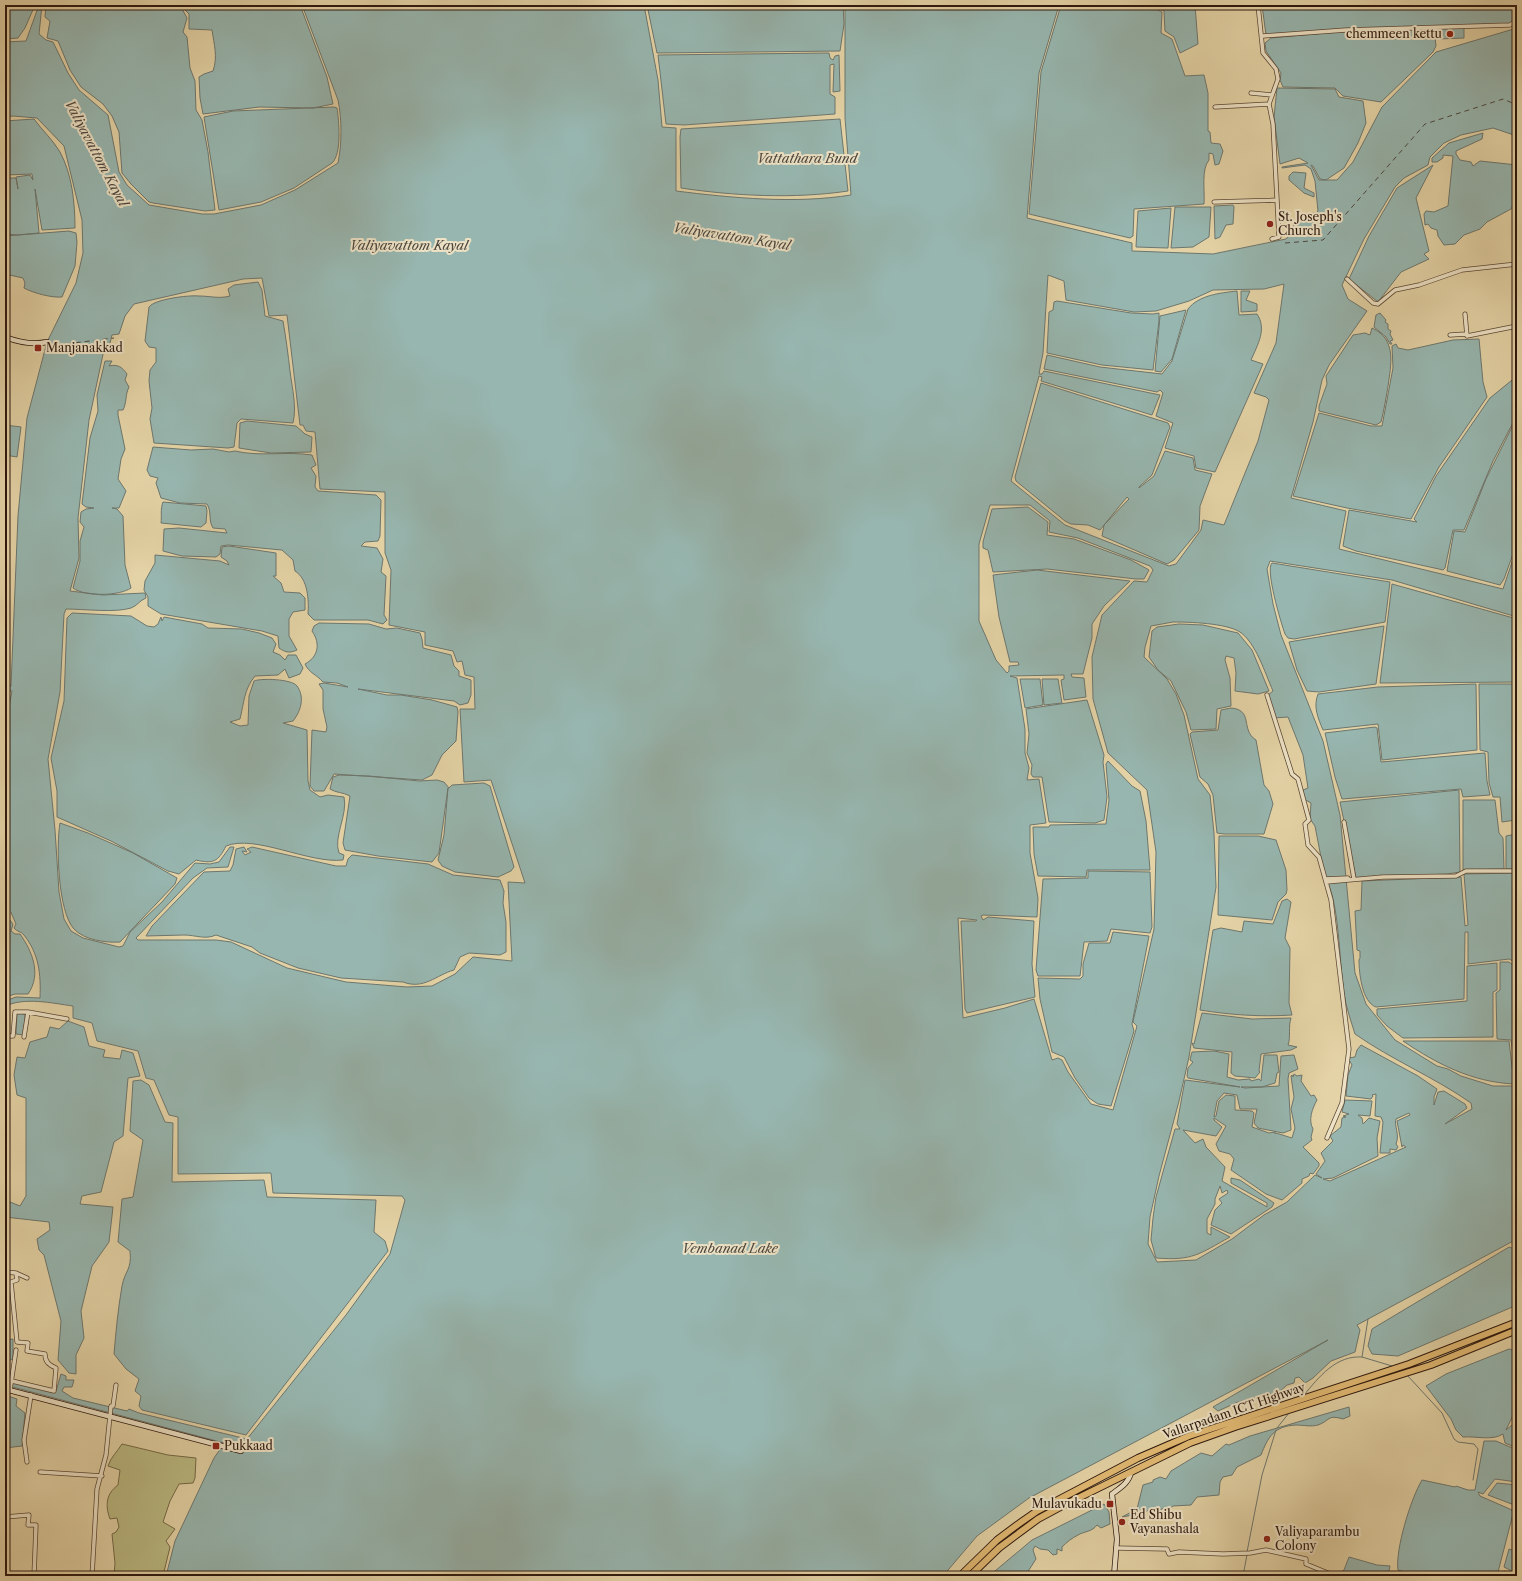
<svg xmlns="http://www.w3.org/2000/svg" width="1522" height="1581" font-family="'Libre Caslon Text',serif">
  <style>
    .green { fill: #bbba82; stroke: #746948 }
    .water { fill: #97b6af; stroke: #6d776f; fill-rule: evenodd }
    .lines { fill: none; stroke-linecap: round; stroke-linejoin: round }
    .stream { stroke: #6d776f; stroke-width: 1 }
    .canal { stroke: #97b6af; stroke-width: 4 }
    .ferry { stroke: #4d473f; stroke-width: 1; stroke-dasharray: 5 4; stroke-linecap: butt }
    .street-casing { stroke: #5b4735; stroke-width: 5 }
    .secondary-casing { stroke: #2d180f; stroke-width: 6 }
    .highway-casing { stroke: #2d180f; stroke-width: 8 }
    .street { stroke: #ede2c5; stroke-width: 3.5 }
    .secondary { stroke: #ede2c5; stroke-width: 4.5 }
    .highway { stroke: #e2ba73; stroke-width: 6 }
    .poi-dot { fill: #8f2418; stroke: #ede2c5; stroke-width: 1.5 }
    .labels { text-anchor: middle; stroke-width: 4; stroke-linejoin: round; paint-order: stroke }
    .poi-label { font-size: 12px; fill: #2d180f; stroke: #ede2c5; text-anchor: start }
    .street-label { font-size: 12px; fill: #2d180f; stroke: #ede2c5 }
    .water-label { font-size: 13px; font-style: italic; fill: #4d473f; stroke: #ede2c5 }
  </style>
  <rect width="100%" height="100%" fill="#e4d3a6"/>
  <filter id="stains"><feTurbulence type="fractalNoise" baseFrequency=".005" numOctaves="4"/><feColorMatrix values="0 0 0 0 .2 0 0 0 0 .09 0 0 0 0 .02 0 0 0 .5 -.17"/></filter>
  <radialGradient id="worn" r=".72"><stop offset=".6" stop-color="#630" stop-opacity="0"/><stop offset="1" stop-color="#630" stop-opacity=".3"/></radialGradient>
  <path class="green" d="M 122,1444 L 168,1455 L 196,1458 L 195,1478 L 193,1483 L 179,1484 L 170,1501 L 163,1522 L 175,1529 L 166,1541 L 170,1547 L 163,1576 L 114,1576 L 115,1563 L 112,1534 L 116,1532 L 119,1527 L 117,1518 L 110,1519 C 105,1505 106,1494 118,1485 L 120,1470 L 108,1466 C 111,1457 117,1452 122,1444 Z"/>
  <path class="water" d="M 5,5 L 35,5 L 25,28 L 18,38 L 5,39 Z
    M 39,5 L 42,5 L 39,34 L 46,40 L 53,42 L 68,73 L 79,90 L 108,115 L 119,172 L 127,185 L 149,205 L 202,214 L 214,214 L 261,205 L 295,190 L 338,163 C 342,143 342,120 338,100 L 302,5 L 644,5 L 658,80 L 662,127 L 676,128 L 676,191 C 733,198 795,204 851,195 L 845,118 L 845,5 L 1059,5 L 1039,73 L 1027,218 L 1132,243 L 1132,251 L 1213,254 L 1286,239 L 1293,231 L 1294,222 L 1303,220 L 1303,214 L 1316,213 L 1318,211 L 1315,181 L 1311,169 L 1305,165 L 1282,168 L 1282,167 L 1308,163 L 1299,158 L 1280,164 L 1274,117 L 1277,88 L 1335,89 L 1339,97 L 1363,101 L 1366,123 L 1358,143 L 1344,168 L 1326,180 L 1320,179 L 1313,166 L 1311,165 L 1319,180 L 1337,180 L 1353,162 L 1382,107 L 1436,52 L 1517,28 L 1517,136 L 1493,128 L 1461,135 L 1444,143 L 1430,157 L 1428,165 L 1404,178 L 1395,187 L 1364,239 L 1342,285 L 1348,299 L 1367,311 L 1329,365 L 1322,380 L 1313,422 L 1291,498 L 1346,511 L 1339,549 L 1503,589 L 1517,547 L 1517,617 L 1392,580 L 1270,561 L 1267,569 L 1273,604 L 1281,635 L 1323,741 L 1340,815 L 1355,973 L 1366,1004 L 1395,1040 L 1437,1066 L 1448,1069 L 1461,1076 L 1493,1086 L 1517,1086 L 1517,1239 L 1357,1325 L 1360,1330 L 1355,1352 L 1331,1361 L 1313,1378 L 1305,1383 L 1299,1377 L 1295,1378 L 1294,1383 L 1287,1385 L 1279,1392 L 1238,1402 L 1218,1411 L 1213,1407 L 1328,1340 L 1029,1498 L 977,1536 L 943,1576 L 166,1576 L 175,1541 L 214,1458 L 221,1448 L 242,1453 L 243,1448 L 5,1385 L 5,1380 L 52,1392 L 56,1391 L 61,1374 L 66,1376 L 66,1380 L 74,1380 L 72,1387 L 64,1387 L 62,1391 L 73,1398 L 127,1411 L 129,1409 L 139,1413 L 247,1439 L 346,1315 L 390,1254 L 405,1200 L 402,1196 L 273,1193 L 271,1173 L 178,1174 L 178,1117 L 169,1115 L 154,1080 L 146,1078 L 138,1051 L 97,1041 L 92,1023 L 73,1018 L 73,1006 C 51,1003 26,997 5,1006 L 5,1001 L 16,997 L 40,998 C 41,974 39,954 24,935 C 21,931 17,932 14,928 L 16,924 L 10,910 L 5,887 L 5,727 L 12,691 L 5,691 L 5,686 L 11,686 L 18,516 L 27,418 L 47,342 L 76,283 L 83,253 L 82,220 L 64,146 L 37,118 L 13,116 L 5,117 L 5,42 L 26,41 ZM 1048,275 L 1064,281 L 1066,300 L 1134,312 L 1156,311 L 1189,301 L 1213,290 L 1264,289 L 1284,284 L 1276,343 L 1254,393 L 1266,397 L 1269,400 L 1258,441 L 1224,525 L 1203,520 L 1201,530 L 1176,564 L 1169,566 L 1065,525 L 1011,481 L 1039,376 L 1042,377 L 1041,381 L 1152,415 L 1160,395 L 1044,371 L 1042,374 L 1039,374 L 1043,353 ZM 262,278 L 269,316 L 287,315 L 300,425 L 303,425 L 306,431 L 315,432 L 320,489 L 385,492 L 385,553 L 391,570 L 389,625 L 425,632 L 425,645 L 453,651 L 457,662 L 462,661 L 465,675 L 474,677 L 475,709 L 460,709 L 464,782 L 491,780 L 525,883 L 508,882 L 512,961 L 473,957 L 455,974 L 432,986 L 407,987 L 346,982 L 287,968 L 231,942 L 216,940 L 138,940 L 136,938 L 193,878 L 207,868 L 228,867 L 234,847 L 230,847 L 219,862 L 210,864 L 195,863 L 162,902 L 130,932 L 123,946 L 119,947 L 83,938 L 71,931 L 64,919 L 59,892 L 55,830 L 48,759 L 60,692 L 64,614 L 66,609 C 84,609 115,613 131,608 C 137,606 140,600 146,598 L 145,593 L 103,595 L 70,591 L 79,558 L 78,518 L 89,420 L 105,345 L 110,343 L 112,335 L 119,334 L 125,316 L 134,304 L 243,279 ZM 990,505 L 1030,505 L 1050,521 L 1049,532 L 1078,538 L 1150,566 L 1153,570 L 1147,582 L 1134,581 L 1102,615 L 1092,657 L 1093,699 L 1108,753 L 1147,790 L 1156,852 L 1154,929 L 1133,1022 L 1137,1026 L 1113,1110 L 1091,1104 L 1068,1072 L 1062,1060 L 1058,1058 L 1052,1060 L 1034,999 L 1005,1008 L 963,1018 L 958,918 L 977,920 L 976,921 L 961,921 L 965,1009 L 967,1013 L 1035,997 L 1032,964 L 1034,921 L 988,917 L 983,920 L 981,916 L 983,915 L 1037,917 L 1038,898 L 1030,853 L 1030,825 L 1046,823 L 1039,779 L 1027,780 L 1029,768 L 1025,753 L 1025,729 L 1017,678 L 1010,676 L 1064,675 L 1064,679 L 1061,680 L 1064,700 L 1086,697 L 1084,678 L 1072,677 L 1071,674 L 1083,674 L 1092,638 L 1092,624 L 1104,606 L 1130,581 L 1037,570 L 993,575 L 999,617 L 1010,662 L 1018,662 L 1019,665 L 1009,666 L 1009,671 L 1007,673 L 996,660 L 979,621 L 979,544 ZM 1173,622 C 1189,622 1226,623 1240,632 C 1256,643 1265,673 1273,691 L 1268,695 L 1274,718 L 1288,717 L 1303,755 L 1308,788 L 1303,790 L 1304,799 L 1311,803 L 1310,819 L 1315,826 L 1325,878 C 1340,901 1339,964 1344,993 C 1346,1007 1351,1021 1355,1034 C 1392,1060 1434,1077 1471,1103 L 1472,1109 L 1445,1124 L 1467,1108 L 1465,1104 L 1444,1091 L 1438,1092 L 1434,1105 L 1434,1097 L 1437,1089 L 1418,1076 L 1361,1045 L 1357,1050 L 1355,1057 L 1348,1058 L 1352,1065 L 1348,1075 L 1346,1096 L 1371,1099 L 1373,1096 L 1372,1095 L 1376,1094 L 1375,1116 L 1381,1117 L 1383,1122 L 1380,1153 L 1390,1153 L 1390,1149 L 1396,1150 L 1398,1147 L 1396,1144 C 1400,1134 1394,1127 1396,1119 L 1409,1113 L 1410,1115 L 1397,1121 L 1402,1147 L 1403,1145 L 1406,1147 L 1330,1181 L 1323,1179 L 1333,1178 L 1378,1156 L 1377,1138 L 1380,1121 L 1369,1118 L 1363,1124 L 1362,1118 L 1358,1115 L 1370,1116 L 1372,1101 L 1345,1100 L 1342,1112 L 1349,1114 L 1343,1116 L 1346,1117 L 1342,1118 L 1341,1127 L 1330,1136 L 1333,1141 L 1321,1153 L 1325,1161 L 1316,1174 L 1322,1178 L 1315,1175 L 1287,1202 L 1264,1215 L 1232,1239 L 1196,1260 L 1157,1262 L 1148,1244 L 1150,1217 L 1159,1176 L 1179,1101 L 1189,1057 L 1216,887 L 1214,833 L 1210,795 L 1198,779 L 1184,715 L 1176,694 L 1167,679 L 1144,657 L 1145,647 L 1151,626 Z
    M 46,5 L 180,5 L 187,18 L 183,32 L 187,37 L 190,68 L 195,81 L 196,110 L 202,120 L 208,152 L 215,210 L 205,211 L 153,203 L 149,202 L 131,184 L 122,173 L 119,132 L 112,116 L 103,104 L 81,87 L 70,70 L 58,41 L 47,38 L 50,21 L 45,17 Z
    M 183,5 L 300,5 L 327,77 L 333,104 L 313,108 L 259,107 L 203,114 L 200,98 L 199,77 L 204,74 L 213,71 C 218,57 214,44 212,30 L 189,29 L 189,14 L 184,9 Z
    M 647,5 L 843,5 L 844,24 L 840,51 L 657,53 Z
    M 1061,5 L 1148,5 L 1162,12 L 1161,33 L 1172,39 L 1185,76 L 1204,75 L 1208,93 L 1208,131 L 1210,132 L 1211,143 L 1220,144 L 1223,151 L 1219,164 L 1215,165 L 1213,154 L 1209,153 L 1209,160 C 1201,169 1205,191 1204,204 L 1134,209 L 1133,236 L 1130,238 L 1029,214 L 1041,72 Z
    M 1153,5 L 1195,5 L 1198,44 L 1180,53 L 1174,37 L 1165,31 L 1164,11 Z
    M 1262,5 L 1516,5 L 1513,20 L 1510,24 L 1266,35 Z
    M 1464,27 L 1464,38 L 1438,39 L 1436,29 Z
    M 1434,29 L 1436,46 L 1433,52 L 1381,102 L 1343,96 L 1335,88 L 1283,87 L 1280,80 L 1281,73 L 1266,51 L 1265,43 L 1271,38 L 1336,32 Z
    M 829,53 L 830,58 L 833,60 L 835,56 L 839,55 L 840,91 L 833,92 L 834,64 L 830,65 L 830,94 L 835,97 L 835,114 L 684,125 L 666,124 L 658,55 Z
    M 334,107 L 337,108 C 339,121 342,154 332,163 L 294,188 L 261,202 L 219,210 L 204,117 L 233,111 Z
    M 34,119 C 42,130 53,140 60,152 C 72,174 75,203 75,228 L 42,230 L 35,189 L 39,233 L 17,235 L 5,234 L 5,178 L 16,178 L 18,189 L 16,177 L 30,175 L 33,180 L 32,174 L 5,175 L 5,121 Z
    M 840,119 L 848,191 C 795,199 734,196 681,188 L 680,137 L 681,129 Z
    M 1483,133 L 1482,139 L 1456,151 L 1456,154 L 1460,160 L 1471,162 L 1473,166 L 1480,161 L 1517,165 L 1517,204 L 1514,204 L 1511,209 L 1487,222 L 1480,229 L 1464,235 L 1455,244 L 1444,245 L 1438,236 L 1437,230 L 1431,228 L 1428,224 L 1425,225 L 1424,214 L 1426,211 L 1434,212 L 1448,206 L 1453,156 L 1443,155 L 1443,158 L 1437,162 L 1432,162 L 1432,158 L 1449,143 Z
    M 1433,165 L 1416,198 L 1429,251 L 1424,254 L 1429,259 L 1401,272 L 1378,302 L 1349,279 L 1369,236 L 1397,188 Z
    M 1293,172 L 1306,173 L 1304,188 L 1314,193 L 1314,197 L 1304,193 L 1289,180 L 1289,176 Z
    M 1233,205 L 1234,207 L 1233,224 L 1226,225 L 1220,237 L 1215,239 L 1214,206 Z
    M 1175,207 L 1211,207 L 1209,237 L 1193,247 L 1171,248 Z
    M 1171,208 L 1168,248 L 1136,247 L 1138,211 Z
    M 69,231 L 76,233 L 77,242 L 75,266 L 62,297 C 52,298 33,293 24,288 L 25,283 L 23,278 L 5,274 L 5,236 Z
    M 258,282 L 262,290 L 265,316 L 283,321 C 286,338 288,354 290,371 C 292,388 297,406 293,423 L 241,419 L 237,423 L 234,447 L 228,448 L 154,443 L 150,419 L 152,408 L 149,381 L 150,370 L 156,362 L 156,348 L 149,347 L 145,341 L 149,307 C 155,299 188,295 199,296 C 210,296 219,299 230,296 L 228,289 L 234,285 Z
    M 1237,291 L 1239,315 L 1257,314 C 1267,329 1258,344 1251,360 L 1263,364 L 1215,472 L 1196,468 L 1194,456 L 1165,448 L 1173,423 L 1156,416 L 1163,393 L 1160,390 L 1157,392 L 1044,369 L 1047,355 L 1100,367 L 1162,374 L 1172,361 L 1188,309 C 1199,295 1220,293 1237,291 Z
    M 1241,291 L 1250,291 L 1246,300 L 1257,304 L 1257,311 L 1241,312 Z
    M 1057,301 L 1131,313 L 1153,314 L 1159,313 L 1159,321 L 1153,370 L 1102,365 L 1047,353 L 1049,312 L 1053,310 L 1054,302 Z
    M 1186,310 L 1172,359 L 1161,372 L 1155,371 L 1160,316 Z
    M 1380,313 L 1386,320 L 1385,322 L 1388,324 L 1388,329 L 1391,331 L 1390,334 L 1393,340 L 1390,341 L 1392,344 L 1390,344 L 1386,337 L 1374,327 L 1376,315 Z
    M 1372,328 C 1397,339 1391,365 1388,386 C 1386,398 1384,410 1381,422 L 1376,425 L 1319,411 L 1319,406 L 1327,384 L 1326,376 L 1353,335 L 1365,333 L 1370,335 Z
    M 1479,339 L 1483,382 L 1487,397 L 1439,467 L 1411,519 L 1347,508 L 1293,496 L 1319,413 L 1371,426 L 1382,426 L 1393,368 L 1392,346 L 1396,344 L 1398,348 L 1408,350 L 1453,340 Z
    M 105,361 L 112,361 L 109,366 C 118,364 122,367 127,374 L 125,380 L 129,387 C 125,395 127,402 123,410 L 118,410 L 118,415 L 125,449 L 121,459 L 118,479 L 126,491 L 119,508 L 112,508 L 117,509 L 123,516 L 125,565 L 131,588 C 119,596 85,597 73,588 L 80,561 L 80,541 L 84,527 L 80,522 L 81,512 L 86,509 L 94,508 L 86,507 L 82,504 L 90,438 L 98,411 L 97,395 Z
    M 1517,376 L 1517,415 L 1493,461 L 1464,530 L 1453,530 L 1445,568 L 1443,570 L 1439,569 L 1356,551 L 1343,546 L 1349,510 L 1417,522 L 1414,519 L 1436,476 L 1490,398 Z
    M 1041,383 L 1168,423 L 1170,427 L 1152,475 L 1139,487 L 1139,488 L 1154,476 L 1165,451 L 1193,458 L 1195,470 L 1212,474 L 1200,506 L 1199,530 L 1174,560 L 1167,564 L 1102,536 L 1104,525 L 1129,499 L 1127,497 L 1100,530 L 1088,525 L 1071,524 L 1065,521 L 1016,481 L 1015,477 Z
    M 1517,417 L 1517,543 L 1504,579 L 1500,585 L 1447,571 L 1454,531 L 1465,532 L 1486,479 Z
    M 247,421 L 296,426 L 305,434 L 312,437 L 311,452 L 271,453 L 239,448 L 240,423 Z
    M 5,425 L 21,427 L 17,457 L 5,455 Z
    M 153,447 L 191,450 L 213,449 L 229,452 L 235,451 C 260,457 286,451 312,455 L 316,465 L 311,468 L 316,476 L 315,487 L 318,491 L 376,495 L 381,500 L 380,536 L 378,541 L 365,542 L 361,546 L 377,548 L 383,559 L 381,572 L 386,576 L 384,615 L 387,620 L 383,624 L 368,620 L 314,620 L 308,614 C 309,600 308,579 295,571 L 293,560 L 282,550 L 228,545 L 221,546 L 220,554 L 216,557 L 182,556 L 163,551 L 164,529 L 179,528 L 227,533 L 225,529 L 213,528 C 208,520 212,512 207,504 L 180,503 L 161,498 L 156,483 L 158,478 L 150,476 L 147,470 Z
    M 163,502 L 206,506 L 207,511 L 206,523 L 201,527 L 161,523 C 162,516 160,510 163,502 Z
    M 1028,507 L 1048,522 L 1047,535 L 1074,539 L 1131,560 L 1149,570 L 1144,579 L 1136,579 L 1047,569 L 993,572 L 988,550 L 983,548 L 983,542 L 992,509 Z
    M 229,546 L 276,553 L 276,576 L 273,576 L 281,583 L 284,592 L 300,593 L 305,598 L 305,610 L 293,612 L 289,619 L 289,636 L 297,650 C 290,653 286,653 279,648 L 278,636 L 262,631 L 161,614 L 148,606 L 148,597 L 144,590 L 145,581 L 155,563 L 155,555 L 220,561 L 229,565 L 227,561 L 221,557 L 222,547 Z
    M 1272,563 L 1390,582 L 1385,622 L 1294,639 L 1288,638 L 1285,634 C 1281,623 1265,569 1272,563 Z
    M 1392,584 L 1517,619 L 1517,682 L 1380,683 Z
    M 72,613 L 131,616 L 147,626 L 154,627 L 158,624 L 161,617 L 162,621 L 164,617 L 202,624 L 208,628 L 242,629 L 259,633 L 272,638 L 276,644 L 273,652 L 280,655 L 285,660 L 288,655 L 296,655 L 303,668 L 300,674 L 289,678 L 285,669 L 278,675 L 255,676 C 244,689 244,703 240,719 L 230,722 L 240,726 L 248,725 L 249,696 L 254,681 C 261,678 292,679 297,686 C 305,697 301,711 293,721 L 283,723 L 307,730 L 308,781 L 310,790 L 320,797 L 328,795 L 344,797 C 348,815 333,837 339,853 L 344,855 L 343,860 C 309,864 255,834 226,846 C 218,862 213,864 196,860 L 179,874 L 168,871 L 111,841 L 57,817 L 57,791 L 51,758 L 64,701 L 67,618 Z
    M 319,623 L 369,624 L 386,629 L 397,628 L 420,633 L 422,639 L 423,648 L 451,655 L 454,666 L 459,671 L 459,676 L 471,680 L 471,695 L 468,703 L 460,705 L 454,701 L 358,689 L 387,695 L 401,695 L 432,700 L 457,707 L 458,712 L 456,741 L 442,755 L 432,775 L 422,780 L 334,774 L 324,791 L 314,791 L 310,786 L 312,730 L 326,732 L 327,727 L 323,709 L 323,690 L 319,684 L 324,683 L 348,687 L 337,683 L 323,682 C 316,674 309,673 305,664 C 318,657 321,644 312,631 L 314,626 Z
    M 1179,624 L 1203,625 L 1238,633 L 1252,650 L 1269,691 L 1258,694 L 1235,691 L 1236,673 L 1234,658 L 1226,656 L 1225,660 L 1230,678 L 1231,706 L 1217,709 L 1216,729 L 1191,730 L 1186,712 L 1171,681 L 1158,670 L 1149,657 L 1152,631 L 1157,627 Z
    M 1384,626 L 1376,684 L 1319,692 L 1307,691 L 1297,670 L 1289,642 Z
    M 1020,679 L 1040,679 L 1043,705 L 1025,708 Z
    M 1042,679 L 1058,679 L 1062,703 L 1044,705 Z
    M 1476,684 L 1477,750 L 1382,760 L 1378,724 L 1323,730 C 1318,718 1313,707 1318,694 L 1378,687 Z
    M 1479,684 L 1517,684 L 1517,820 L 1516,820 L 1502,822 L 1500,797 L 1493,797 L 1489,783 L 1488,752 L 1480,750 Z
    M 1087,700 L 1104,755 L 1103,762 L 1107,797 L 1104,820 L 1095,823 L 1049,822 L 1042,777 L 1033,777 L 1031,774 L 1032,765 L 1027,753 L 1029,734 L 1026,709 Z
    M 1231,708 C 1254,710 1240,730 1256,740 L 1264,785 L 1269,791 L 1273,804 L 1264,834 L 1224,834 L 1217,833 L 1213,795 L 1208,784 L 1200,777 L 1190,734 L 1192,732 L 1218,730 L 1221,710 Z
    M 1375,727 L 1377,728 L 1381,762 L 1485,753 L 1487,781 L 1490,795 L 1463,797 L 1461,789 L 1342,799 L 1335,777 L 1325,733 Z
    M 1108,761 L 1132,786 L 1140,791 L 1146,821 L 1150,870 L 1087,870 L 1086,877 L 1038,876 L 1034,854 L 1033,827 L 1049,827 L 1050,825 L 1106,824 L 1109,800 L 1106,764 Z
    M 339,775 L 369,776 L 419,781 L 437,780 L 444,782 L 449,788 L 452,785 L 484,783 L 490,786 L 514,867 L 511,871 L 498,877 L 455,872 L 442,866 L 438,860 L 444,835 L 448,788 L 439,853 L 432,862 L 378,856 L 345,850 L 343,843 L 350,796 C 343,792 336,793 330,789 L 333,777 Z
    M 1459,790 L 1460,872 L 1447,874 L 1356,878 L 1340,802 Z
    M 1463,800 L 1495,800 L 1499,833 L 1503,838 L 1504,869 L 1463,870 Z
    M 60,823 L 88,833 L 133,853 L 177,878 L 175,884 L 120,942 C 106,943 84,940 74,929 C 58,912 56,846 60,823 Z
    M 1517,834 L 1517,869 L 1506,869 L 1506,836 Z
    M 1219,836 L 1258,836 L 1276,840 L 1286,870 L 1287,890 L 1286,894 L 1278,902 L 1272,920 L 1218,915 Z
    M 244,847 L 247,852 L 242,851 L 245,855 L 251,852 L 247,849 L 252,847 L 336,866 L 346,866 L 348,859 L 352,855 L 428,864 L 453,875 L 500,880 L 504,891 L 503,903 L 506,922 L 506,952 L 500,955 L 469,953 L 460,957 L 454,970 C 436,975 424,990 403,982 L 341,978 L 298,968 L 260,953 L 252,947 L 216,935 C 205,940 196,935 184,935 C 171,935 159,936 146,936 L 152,926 L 204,872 L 230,871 L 233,865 L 236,849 Z
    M 1088,871 L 1150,872 L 1152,927 L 1150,933 L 1111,929 L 1107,941 L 1084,942 L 1080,976 L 1038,976 L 1036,970 L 1043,879 L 1088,878 Z
    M 1517,873 L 1517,963 L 1509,959 L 1468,964 L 1468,932 L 1465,932 L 1464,999 L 1376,1007 C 1362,1002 1359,973 1359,960 L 1360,958 L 1360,951 L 1357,950 L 1355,911 L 1361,910 L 1362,881 L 1461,877 L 1465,926 L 1468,925 L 1464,874 Z
    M 1287,899 L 1291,902 L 1285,938 L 1290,948 L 1289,1003 L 1292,1015 C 1260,1017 1231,1015 1200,1010 L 1213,930 L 1221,928 L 1242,932 L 1244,921 L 1273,924 L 1282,901 Z
    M 5,919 L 9,919 L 13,924 L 11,931 L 15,934 L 20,934 C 32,951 42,974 28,994 L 15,994 L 5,997 Z
    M 1113,932 L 1149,936 L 1132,1024 L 1134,1031 L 1111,1106 L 1098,1104 L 1089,1098 L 1075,1078 L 1064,1057 L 1052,1052 L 1040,999 L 1038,978 L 1080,979 L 1083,976 L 1083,964 L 1089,943 L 1110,943 Z
    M 1500,962 L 1509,962 L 1514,966 L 1517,966 L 1517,1083 L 1511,1040 L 1497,1039 L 1496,993 L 1500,990 Z
    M 1497,963 L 1497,990 L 1493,992 L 1493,1037 L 1403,1038 L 1387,1026 L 1377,1015 L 1377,1009 L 1467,1001 L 1467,966 Z
    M 17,1013 L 25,1014 L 25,1035 L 16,1034 Z
    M 1202,1013 L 1252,1019 L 1291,1018 C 1288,1027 1291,1037 1288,1045 L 1297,1047 L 1291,1050 L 1261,1054 L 1259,1071 L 1260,1072 L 1255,1078 L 1235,1076 L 1231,1073 L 1232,1052 L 1194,1048 L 1192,1043 L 1194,1044 Z
    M 68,1021 L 84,1027 L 89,1046 L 105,1050 L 103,1057 L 120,1059 L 122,1050 L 133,1053 L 140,1076 L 128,1078 L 123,1136 L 114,1142 L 101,1192 L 82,1196 L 80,1204 L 113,1207 L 109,1242 L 92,1266 L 81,1311 L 84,1338 L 76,1355 L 76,1374 L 69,1373 L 58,1360 L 61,1321 L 44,1255 L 39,1250 L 37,1239 L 50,1230 L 49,1222 L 5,1217 L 5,1200 L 20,1206 L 26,1196 L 26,1098 L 17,1095 L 14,1075 L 17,1057 L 25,1058 L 30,1042 L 47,1037 L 50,1027 L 59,1029 Z
    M 1403,1041 L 1509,1041 L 1514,1084 C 1472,1082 1437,1064 1403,1041 Z
    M 1214,1051 L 1229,1054 L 1227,1077 L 1238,1080 L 1250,1079 L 1251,1081 L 1259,1079 L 1261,1081 L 1264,1055 L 1277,1055 L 1279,1072 L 1277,1073 L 1275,1083 L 1262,1087 L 1241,1087 L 1245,1088 L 1279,1086 L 1281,1056 L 1294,1055 L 1298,1069 L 1289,1073 L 1288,1079 L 1291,1130 L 1283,1133 L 1258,1128 L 1254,1123 L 1257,1109 L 1240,1109 L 1237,1095 L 1224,1093 L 1217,1101 L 1214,1117 L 1216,1116 L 1219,1101 L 1226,1095 L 1235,1096 L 1235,1110 L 1252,1111 L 1254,1113 L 1252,1127 L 1269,1133 L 1275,1132 L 1275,1134 L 1276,1133 L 1292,1138 L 1295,1128 L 1291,1109 L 1294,1097 L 1291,1076 L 1292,1075 L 1293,1077 L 1294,1074 L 1297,1076 L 1302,1075 L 1301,1081 L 1311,1096 L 1314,1095 L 1317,1100 C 1312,1109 1308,1120 1313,1129 L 1311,1137 L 1312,1140 L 1303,1147 L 1319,1163 L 1319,1166 L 1313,1174 L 1310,1173 L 1309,1176 L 1302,1179 L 1302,1183 L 1282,1200 L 1266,1194 L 1231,1170 L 1234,1159 L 1230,1154 L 1219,1151 L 1216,1144 L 1226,1126 L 1214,1118 L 1214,1120 L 1222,1127 L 1216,1136 L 1183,1130 L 1195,1143 L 1203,1139 L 1206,1147 L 1225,1167 L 1222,1181 L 1267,1207 L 1267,1203 L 1231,1183 L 1231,1178 L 1240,1180 L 1274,1203 L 1272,1207 L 1231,1234 L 1211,1225 L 1215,1210 L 1222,1203 L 1219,1199 L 1228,1193 L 1227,1190 L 1222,1193 L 1220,1186 L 1215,1199 L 1215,1204 L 1207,1219 L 1207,1233 L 1211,1235 L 1211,1227 L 1230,1237 C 1199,1254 1193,1261 1156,1258 L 1151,1240 L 1153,1218 L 1156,1197 L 1175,1129 L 1180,1129 L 1177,1124 L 1185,1080 L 1240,1087 L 1188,1078 L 1187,1076 L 1188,1068 L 1193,1062 L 1190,1060 L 1192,1052 Z
    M 141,1080 L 149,1085 L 165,1122 L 173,1123 L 172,1182 L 264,1180 L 267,1197 L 376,1200 L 374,1232 L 385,1241 L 388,1251 L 246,1435 L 142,1410 L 139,1406 L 141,1396 L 135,1391 L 139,1379 L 126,1369 L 114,1354 C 116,1331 118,1309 122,1286 C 125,1270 132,1270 130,1251 L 118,1242 L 122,1199 L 133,1197 L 143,1140 L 130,1131 L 133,1081 Z
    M 1509,1247 L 1517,1250 L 1517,1305 L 1398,1356 L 1372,1354 L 1368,1346 L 1372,1329 Z
    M 13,1339 L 13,1359 L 5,1362 L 5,1340 Z
    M 1509,1349 L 1517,1351 L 1517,1407 L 1506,1430 L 1512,1425 L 1517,1427 L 1517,1448 L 1505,1443 L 1503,1434 C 1492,1441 1477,1436 1463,1437 L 1456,1430 L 1451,1419 L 1426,1386 L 1446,1374 Z
    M 5,1395 L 17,1399 L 16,1406 L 25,1413 L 22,1446 L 5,1448 Z
    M 1349,1407 L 1350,1416 L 1343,1419 C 1327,1414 1330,1421 1318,1425 C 1311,1427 1303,1425 1296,1425 C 1274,1426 1268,1437 1261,1455 L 1237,1467 L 1232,1475 L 1223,1477 L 1220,1482 L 1219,1495 L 1197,1497 L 1191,1505 L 1173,1506 L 1168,1510 L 1164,1508 L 1160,1510 L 1150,1509 L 1144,1513 L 1122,1517 L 1137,1509 L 1143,1485 L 1153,1482 L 1153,1480 L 1160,1477 L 1166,1479 L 1171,1471 L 1201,1453 L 1212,1456 L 1226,1444 L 1229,1445 L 1250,1436 Z
    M 1484,1441 L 1496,1441 L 1517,1450 L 1517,1482 L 1495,1479 L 1483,1494 L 1478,1492 L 1480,1496 L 1512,1510 L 1513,1514 L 1497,1576 L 1418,1576 L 1398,1570 C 1395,1550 1411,1498 1422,1480 L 1455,1487 L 1456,1486 L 1468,1490 L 1475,1490 Z
    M 1497,1483 L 1517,1485 L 1517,1506 L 1488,1495 Z
    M 1104,1504 L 1109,1512 L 1110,1524 L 1101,1528 L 1097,1525 C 1092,1532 1085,1531 1078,1535 C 1072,1538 1067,1542 1062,1547 L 1062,1551 L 1057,1549 L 1057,1554 L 1053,1555 L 1048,1550 L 1040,1549 L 1035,1546 L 1033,1550 L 1036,1559 L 1027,1573 L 1023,1576 L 989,1576 L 1032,1540 Z
    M 1509,1549 L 1517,1552 L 1517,1576 L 1503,1576 L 1504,1571 L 1510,1572 L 1510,1570 L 1504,1567 Z
    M 1349,1557 L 1377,1565 L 1390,1566 L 1388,1576 L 1346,1576 L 1339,1574 L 1344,1570 Z"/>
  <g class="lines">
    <path class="stream" d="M 1368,1319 L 1362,1357 L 1392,1366
      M 1407,1375 L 1442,1413 L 1454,1439 L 1458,1442 L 1474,1444 L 1478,1449 L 1473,1480
      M 1304,1395 C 1319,1377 1336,1355 1362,1357
      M 1277,1428 L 1289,1413
      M 1247,1552 L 1262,1475 L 1276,1430
      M 1243,1576 L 1247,1555"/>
    <path class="canal" d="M 5,910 L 10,910"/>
    <path class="ferry" d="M 1285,243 L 1323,240 L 1425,124 L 1503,99 L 1517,105
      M 49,346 L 114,338"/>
    <g class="street-casing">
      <path id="street" d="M 1258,5 L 1263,53 L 1276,69 L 1278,79 L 1269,104 L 1273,124 L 1279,237 L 1272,239
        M 1263,36 L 1346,30 L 1510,25 L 1516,21 L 1517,13
        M 1251,93 L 1272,95
        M 1215,107 L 1269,104
        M 1214,202 L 1277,200
        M 1347,279 L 1373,303 L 1378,304 L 1395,290 L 1419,285 L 1462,270 L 1517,264
        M 1465,314 L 1467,336 L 1517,326
        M 1450,335 L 1466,334
        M 1267,695 L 1292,774 L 1298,779 L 1309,820 L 1305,824 L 1308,845 L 1319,857 L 1331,900 L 1349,1049 L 1342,1103 L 1327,1138
        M 1344,822 L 1354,879
        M 1325,879 L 1348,878
        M 1326,882 L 1383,877 L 1456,876 L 1466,871 L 1517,871
        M 28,1012 L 67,1019
        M 5,1036 L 13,1036 L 15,1012 L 28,1012 L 24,1037
        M 5,1272 L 16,1273 L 17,1280 L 11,1282 L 17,1342 L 28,1343 L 27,1351 L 45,1354 C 45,1362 49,1365 56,1368 L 54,1391 L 12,1381
        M 16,1273 L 27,1278
        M 10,1390 L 16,1350
        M 27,1462 L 24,1440 L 31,1395
        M 40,1472 L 102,1476
        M 5,1517 L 29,1515 L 28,1525 L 36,1525 L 34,1576
        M 1116,1548 L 1167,1549 L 1169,1554 L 1179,1552 L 1223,1554 L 1250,1553 L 1266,1550 L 1306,1559 L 1306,1564 L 1328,1573
        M 92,1576 L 97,1489 L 106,1455 L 111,1406 L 113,1406 L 116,1385"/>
    </g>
    <g class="secondary-casing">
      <path id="secondary" d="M 5,337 C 18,342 33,345 47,342
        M 5,1389 L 241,1451
        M 1114,1576 L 1117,1539 L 1112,1494 C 1120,1488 1129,1483 1131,1472"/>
    </g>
    <g class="highway-casing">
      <path id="highway" d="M 960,1576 L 997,1540 L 1017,1525 L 1037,1511 L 1138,1458 L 1189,1436 L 1409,1364 L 1517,1322
        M 970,1576 L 999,1548 L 1038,1519 L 1064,1505 L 1190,1443 L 1235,1427 L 1431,1365 L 1517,1330"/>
    </g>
    <use href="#street" class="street"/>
    <use href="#secondary" class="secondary"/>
    <use href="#highway" class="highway"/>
  </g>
  <g class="poi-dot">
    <circle cx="1450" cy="34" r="4"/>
    <circle cx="1270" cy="224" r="4"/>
    <rect x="34" y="344" width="8" height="8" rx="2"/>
    <rect x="212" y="1442" width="8" height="8" rx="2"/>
    <rect x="1106" y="1500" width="8" height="8" rx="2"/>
    <circle cx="1122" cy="1522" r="4"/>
    <circle cx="1267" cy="1539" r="4"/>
  </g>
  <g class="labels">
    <g class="poi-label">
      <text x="1442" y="38" text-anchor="end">chemmeen kettu</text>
      <text x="1278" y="221">St. Joseph's<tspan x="1278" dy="14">Church</tspan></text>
      <text x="46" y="352">Manjanakkad</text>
      <text x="224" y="1450">Pukkaad</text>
      <text x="1102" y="1508" text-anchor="end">Mulavukadu</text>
      <text x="1130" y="1519">Ed Shibu<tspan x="1130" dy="14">Vayanashala</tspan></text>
      <text x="1275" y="1536">Valiyaparambu<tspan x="1275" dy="14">Colony</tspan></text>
    </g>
    <g class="street-label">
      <text transform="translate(1234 1411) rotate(-19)" y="4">Vallarpadam ICT Highway</text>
    </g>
    <g class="water-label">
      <text transform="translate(97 153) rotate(62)" y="5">Valiyavattom Kayal</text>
      <text x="807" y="163">Vattathara Bund</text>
      <text transform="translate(732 236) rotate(9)" y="5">Valiyavattom Kayal</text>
      <text x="409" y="250">Valiyavattom Kayal</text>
      <text x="730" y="1253">Vembanad Lake</text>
    </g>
  </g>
  <rect width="1522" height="1581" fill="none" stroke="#e4d3a6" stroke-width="20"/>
  <rect x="6" y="6" width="1510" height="1569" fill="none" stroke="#2d180f" stroke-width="2"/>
  <rect x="10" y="10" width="1502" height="1561" fill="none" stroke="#2d180f"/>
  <rect width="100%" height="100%" filter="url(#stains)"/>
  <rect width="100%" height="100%" fill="url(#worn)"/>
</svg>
